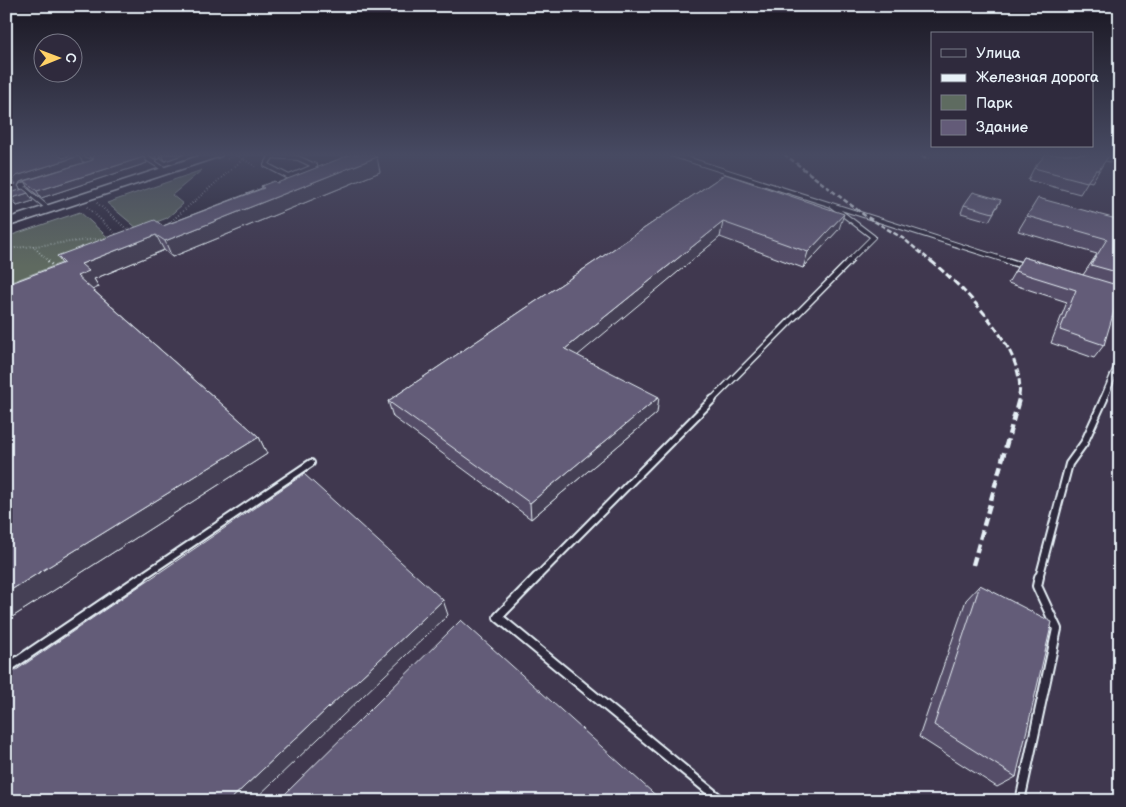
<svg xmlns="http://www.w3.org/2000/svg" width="1126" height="807" font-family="'Balsamiq Sans',sans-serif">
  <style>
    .built { fill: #3f394f }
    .green { fill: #5e6b60; stroke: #a3aeac }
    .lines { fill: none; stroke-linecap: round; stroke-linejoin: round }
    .service-far3-casing { stroke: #e8f1f8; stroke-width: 6 }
    .service-far2-casing { stroke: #e8f1f8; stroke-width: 8 }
    .service-far1-casing { stroke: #e8f1f8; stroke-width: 10 }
    .service-casing { stroke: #e8f1f8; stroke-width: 12 }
    .primary-casing { stroke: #e8f1f8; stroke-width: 3 }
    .path-far1 { stroke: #e8f1f8; stroke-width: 2; stroke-dasharray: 0.5 2.5; stroke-linecap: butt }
    .path { stroke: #e8f1f8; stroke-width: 2.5; stroke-dasharray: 1 3; stroke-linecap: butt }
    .service-far3 { stroke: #2f2a3d; stroke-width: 4 }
    .service-far2 { stroke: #2f2a3d; stroke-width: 5 }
    .service-far1 { stroke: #2f2a3d; stroke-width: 6 }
    .service { stroke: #2f2a3d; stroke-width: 8 }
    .primary { fill: #2f2a3d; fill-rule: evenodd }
    .rail-far2 { stroke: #e8f1f8; stroke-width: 2.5; stroke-dasharray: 5 2.5; stroke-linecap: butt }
    .rail-far1 { stroke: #e8f1f8; stroke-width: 3; stroke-dasharray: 7 3; stroke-linecap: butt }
    .rail { stroke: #e8f1f8; stroke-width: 4.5; stroke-dasharray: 9 4.5; stroke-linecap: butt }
    .wall { fill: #554e67; stroke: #e8f1f8 }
    .shaded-wall { fill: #454054; stroke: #e8f1f8 }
    .building { fill: #635b78; stroke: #e8f1f8 }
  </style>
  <rect width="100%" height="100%" fill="#2f2a3d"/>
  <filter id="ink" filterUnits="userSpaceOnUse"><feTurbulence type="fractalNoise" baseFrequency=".02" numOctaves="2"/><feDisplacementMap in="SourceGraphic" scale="10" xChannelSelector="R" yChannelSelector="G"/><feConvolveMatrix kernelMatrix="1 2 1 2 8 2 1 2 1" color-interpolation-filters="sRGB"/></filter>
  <g filter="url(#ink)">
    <path class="built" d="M 334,154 L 1120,154 L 1120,801 L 6,801 L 6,325 L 86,275 L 365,164 Z"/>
    <path class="green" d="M 202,170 L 172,195 L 183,204 L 167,218 L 138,229 L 107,203 Z
      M 80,212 L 114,243 L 6,284 L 6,237 Z"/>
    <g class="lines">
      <g class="service-far3-casing">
        <path id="service-far3" d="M 69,154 L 95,163
          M 140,154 L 167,171
          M 267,154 L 272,156
          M 671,154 L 1011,262
          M 272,156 L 298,158 L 315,166 L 289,177 L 266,165 Z
          M 33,182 L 21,186 L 49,209
          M 831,205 L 873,237 L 848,262"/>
      </g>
      <g class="service-far2-casing">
        <path id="service-far2" d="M 1008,261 L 1024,266
          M 712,400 L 850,261
          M 1103,400 L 1120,360"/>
      </g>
      <g class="service-far1-casing">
        <path id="service-far1" d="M 140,578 L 311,463
          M 536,578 L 713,399
          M 1039,578 L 1069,464 L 1084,443 L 1104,399"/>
      </g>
      <g class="service-casing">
        <path id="service" d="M 537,577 L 498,617 L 722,801
          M 6,669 L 142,577
          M 1020,801 L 1057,629 L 1037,586 L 1039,577"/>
      </g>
      <g class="primary-casing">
        <path id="primary" d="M 205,154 L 223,154 L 221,156 L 6,227 L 6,219 Z"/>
      </g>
      <path class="path-far1" d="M 234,154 L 257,167
        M 227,159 L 240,154
        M 97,203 L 129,231
        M 87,207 L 118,236
        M 167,225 L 249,154
        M 33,246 L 49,262
        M 6,249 L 107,238"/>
      <path class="path" d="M 48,261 L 56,269"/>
      <use href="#service-far3" class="service-far3"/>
      <use href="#service-far2" class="service-far2"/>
      <use href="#service-far1" class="service-far1"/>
      <use href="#service" class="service"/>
      <use href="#primary" class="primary"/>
      <path class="rail-far2" d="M 784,154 L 864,215 L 904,239 L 932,262
        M 914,154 L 929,158"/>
      <path class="rail-far1" d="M 931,261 C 964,288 1031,353 1018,400"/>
      <path class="rail" d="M 973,565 L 1019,399"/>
    </g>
    <path class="wall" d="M 6,154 L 63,158 L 79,156 L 83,163 L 93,160 L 93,159 L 90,157 L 88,154 L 140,154 L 144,157 L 147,163 L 41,198 L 29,188 L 25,181 L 20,182 L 18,186 L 20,189 L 33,201 L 17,206 L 12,201 L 7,195 Z
      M 146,154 L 185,154 L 165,161 L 161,158 L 157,160 Z
      M 1078,154 L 1120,154 L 1120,164 L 1105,161 L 1092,182 L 1088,181 L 1080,194 L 1028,180 L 1034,168 L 1077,155 Z
      M 380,172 L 172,257 L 164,250 L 94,279 L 99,287 L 92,289 L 259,437 L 267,454 L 6,621 L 6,285 L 62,264 L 57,256 L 163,226 L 262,188 L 261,186 L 277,183 Z
      M 725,174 L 839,229 L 803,268 L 720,237 L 577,355 L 657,413 L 531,519 L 393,417 L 388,401 Z
      M 1001,200 L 989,221 L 961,213 L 964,205 Z
      M 1027,216 L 1120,220 L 1120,273 L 1112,284 L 1104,345 L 1094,358 L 1051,343 L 1067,302 L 1008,283 L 1023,257 L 1083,275 L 1097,254 L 1018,231 Z
      M 980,585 L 1016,777 L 997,787 L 919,737 L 966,600 Z"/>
    <path class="shaded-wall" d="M 154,154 L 159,154 L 161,158 L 157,160 Z
      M 162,154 L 185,154 L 165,161 Z
      M 79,156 L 83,163 L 20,182 L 18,186 L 21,190 L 6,195 L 6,187 L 13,180 L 16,176 Z
      M 144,157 L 147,163 L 41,198 L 37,191 Z
      M 377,157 L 380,172 L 172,257 L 165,241 Z
      M 28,193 L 33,201 L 17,206 L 12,198 Z
      M 844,214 L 839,229 L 803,268 L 808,252 Z
      M 723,222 L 720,237 L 565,366 L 565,349 Z
      M 156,235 L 164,250 L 94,279 L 99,287 L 87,292 L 77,276 L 81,264 Z
      M 659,397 L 657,413 L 531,519 L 530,503 Z
      M 259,437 L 267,454 L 6,621 L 6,593 Z
      M 443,600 L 448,615 L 253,801 L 229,801 Z"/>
    <path class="building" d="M 6,154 L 58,154 L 63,158 L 74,154 L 79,156 L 16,176 L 13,180 L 16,184 L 6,187 Z
      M 94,154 L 140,154 L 144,157 L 37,191 L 25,181 L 93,160 Z
      M 352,154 L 370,154 L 377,157 L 165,241 L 156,235 L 81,264 L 89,271 L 77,276 L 259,437 L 6,593 L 6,285 L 64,263 L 57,256 L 155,220 L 163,226 L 264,188 L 261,186 L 274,181 L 277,183 Z
      M 1046,154 L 1073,154 L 1077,155 L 1078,154 L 1110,154 L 1099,170 L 1096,170 L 1087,182 L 1034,168 Z
      M 725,174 L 844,214 L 808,252 L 723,222 L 565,349 L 659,397 L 530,503 L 388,401 Z
      M 23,189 L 28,193 L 12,198 L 7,194 Z
      M 973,192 L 1001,200 L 993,213 L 964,205 Z
      M 1038,198 L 1120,220 L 1120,273 L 1091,265 L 1107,239 L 1027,216 Z
      M 1023,257 L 1120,286 L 1120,291 L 1104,345 L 1060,330 L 1076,290 L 1015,271 Z
      M 304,474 L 443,600 L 229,801 L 6,801 L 6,677 Z
      M 980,585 L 1052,622 L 1016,777 L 934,725 Z
      M 461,620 L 662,801 L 278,801 Z"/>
  </g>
  <linearGradient id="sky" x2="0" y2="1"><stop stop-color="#1a1722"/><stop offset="0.58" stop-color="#474a62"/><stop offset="1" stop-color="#474a62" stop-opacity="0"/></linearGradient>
  <rect width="1126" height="267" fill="url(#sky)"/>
  <rect width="1126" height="807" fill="none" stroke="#2f2a3d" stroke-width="25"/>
  <rect x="12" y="12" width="1101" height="782" fill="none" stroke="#e8f1f8" stroke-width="2" filter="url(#ink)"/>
  <rect x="931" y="32" width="162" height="115" fill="#2f2a3d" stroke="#797a88"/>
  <rect x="941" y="49" width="25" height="8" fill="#2f2a3d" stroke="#797a88"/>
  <text x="976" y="58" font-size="15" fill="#e8f1f8">Улица</text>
  <rect x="941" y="74" width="25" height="8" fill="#e8f1f8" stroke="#797a88"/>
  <text x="976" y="82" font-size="15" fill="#e8f1f8">Железная дорога</text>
  <rect x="941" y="95" width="25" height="15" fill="#5e6b60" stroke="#797a88"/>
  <text x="976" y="108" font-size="15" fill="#e8f1f8">Парк</text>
  <rect x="941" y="120" width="25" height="15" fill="#635b78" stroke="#797a88"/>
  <text x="976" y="132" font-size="15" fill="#e8f1f8">Здание</text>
  <g transform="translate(58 58) rotate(89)"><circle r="24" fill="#2f2a3d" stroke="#797a88"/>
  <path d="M0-4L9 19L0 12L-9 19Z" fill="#ffd166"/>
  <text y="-8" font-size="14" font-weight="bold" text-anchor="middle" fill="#e8f1f8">С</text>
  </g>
</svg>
